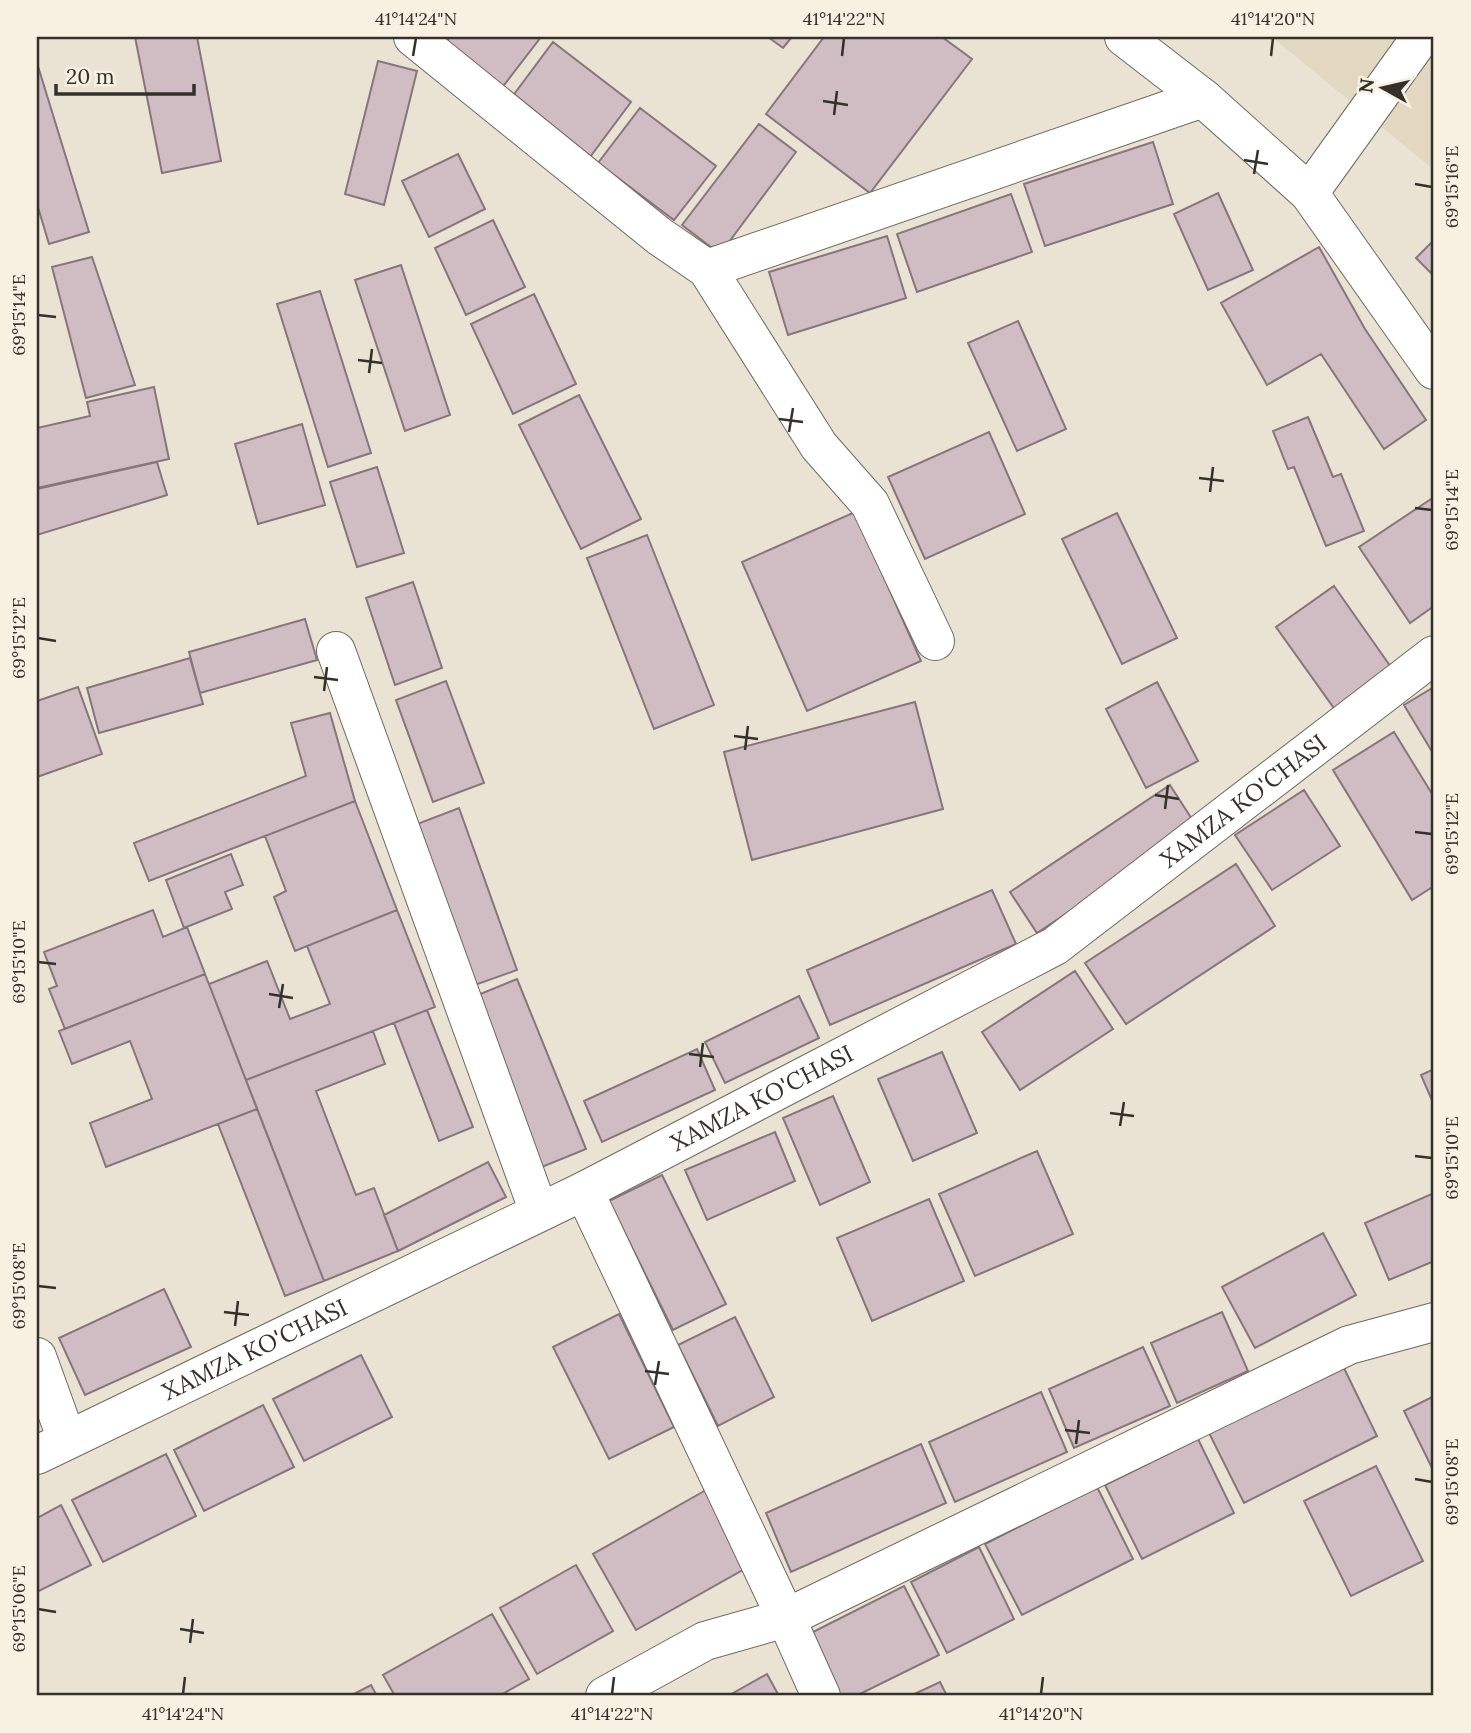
<svg xmlns="http://www.w3.org/2000/svg" width="1471" height="1733" font-family="Lora,serif">
  <style>
    .built { fill: #e2d8c2 }
    .building { fill: #cfbdc3; stroke: #86767c; stroke-width: 2 }
    .lines { fill: none; stroke-linecap: round; stroke-linejoin: round }
    .minor-casing { stroke: #70695c; stroke-width: 40 }
    .minor { stroke: #fff; stroke-width: 38 }
    .ticks { fill: none; stroke: #34312b; stroke-width: 2.5 }
    .labels { text-anchor: middle; stroke-width: 5; stroke-linejoin: round; paint-order: stroke }
    .street-label { font-size: 24px; fill: #34312b; stroke: #f8f0e0 }
    .neatline { fill: none; stroke: #34312b; stroke-width: 2.5 }
    .ticks-label { font-size: 18px; text-anchor: middle; fill: #34312b }
  </style>
  <rect width="100%" height="100%" fill="#eae3d3"/>
  <path class="built" d="M 1272,37 L 1434,37 L 1434,170 Z"/>
  <path class="building" d="M 135,37 L 197,37 L 221,161 L 162,173 Z
    M 450,37 L 541,37 L 501,89 L 443,45 Z
    M 768,37 L 792,37 L 783,48 Z
    M 824,37 L 942,37 L 972,59 L 870,193 L 766,114 Z
    M 553,42 L 631,102 L 590,157 L 512,97 Z
    M 378,61 L 417,71 L 384,205 L 345,194 Z
    M 37,63 L 89,232 L 49,244 L 37,204 Z
    M 640,108 L 716,166 L 674,220 L 598,163 Z
    M 759,124 L 796,152 L 720,254 L 682,225 Z
    M 1153,142 L 1173,204 L 1045,246 L 1024,184 Z
    M 458,154 L 485,209 L 429,237 L 402,181 Z
    M 1218,193 L 1253,270 L 1208,290 L 1174,214 Z
    M 1011,194 L 1032,252 L 917,292 L 897,234 Z
    M 493,220 L 525,287 L 466,315 L 435,248 Z
    M 887,236 L 906,298 L 788,335 L 769,272 Z
    M 1434,240 L 1434,276 L 1416,258 Z
    M 1319,247 L 1365,329 L 1426,420 L 1384,449 L 1321,354 L 1267,385 L 1221,303 Z
    M 92,257 L 135,385 L 86,398 L 52,267 Z
    M 401,265 L 450,415 L 405,431 L 355,280 Z
    M 320,291 L 371,453 L 328,467 L 277,304 Z
    M 534,294 L 576,384 L 513,414 L 471,324 Z
    M 1018,321 L 1066,429 L 1017,451 L 968,343 Z
    M 154,387 L 169,459 L 37,488 L 37,428 L 90,416 L 87,402 Z
    M 579,395 L 641,519 L 581,549 L 519,425 Z
    M 1308,417 L 1333,477 L 1341,474 L 1364,531 L 1326,546 L 1294,467 L 1288,469 L 1273,431 Z
    M 302,424 L 325,505 L 258,524 L 235,444 Z
    M 989,432 L 1025,514 L 925,559 L 888,477 Z
    M 157,462 L 167,495 L 37,535 L 37,489 Z
    M 377,467 L 404,553 L 357,567 L 330,482 Z
    M 1434,497 L 1434,606 L 1410,623 L 1359,547 Z
    M 855,512 L 921,661 L 807,711 L 742,562 Z
    M 1117,513 L 1177,638 L 1122,664 L 1062,539 Z
    M 647,535 L 714,705 L 654,729 L 587,558 Z
    M 413,582 L 442,668 L 395,685 L 366,598 Z
    M 1334,586 L 1393,670 L 1336,711 L 1276,627 Z
    M 305,619 L 317,660 L 200,693 L 189,652 Z
    M 190,658 L 203,704 L 99,733 L 87,688 Z
    M 446,681 L 484,783 L 433,802 L 396,700 Z
    M 1157,682 L 1198,761 L 1146,788 L 1106,709 Z
    M 78,687 L 102,754 L 37,777 L 37,701 Z
    M 1434,687 L 1434,755 L 1404,705 Z
    M 915,702 L 943,809 L 752,860 L 724,752 Z
    M 330,713 L 355,801 L 149,881 L 134,843 L 306,776 L 291,723 Z
    M 1394,732 L 1434,797 L 1434,886 L 1412,900 L 1333,770 Z
    M 1170,785 L 1197,827 L 1037,933 L 1010,892 Z
    M 1304,790 L 1340,846 L 1272,890 L 1235,835 Z
    M 355,801 L 397,910 L 295,951 L 274,897 L 286,891 L 265,836 Z
    M 459,808 L 517,970 L 469,987 L 412,826 Z
    M 231,854 L 243,885 L 225,892 L 232,909 L 184,928 L 166,880 Z
    M 1236,864 L 1275,926 L 1126,1024 L 1085,963 Z
    M 992,890 L 1016,944 L 830,1025 L 807,970 Z
    M 153,910 L 163,937 L 187,927 L 205,974 L 65,1029 L 49,989 L 57,986 L 44,952 Z
    M 397,910 L 435,1007 L 246,1080 L 209,984 L 267,961 L 290,1019 L 330,1004 L 307,946 Z
    M 1075,971 L 1113,1029 L 1020,1090 L 982,1032 Z
    M 205,974 L 257,1109 L 106,1167 L 90,1123 L 152,1099 L 130,1041 L 72,1064 L 59,1031 Z
    M 517,979 L 586,1149 L 542,1167 L 473,997 Z
    M 799,996 L 819,1038 L 725,1083 L 705,1042 Z
    M 427,1010 L 473,1127 L 439,1141 L 394,1023 Z
    M 373,1031 L 385,1064 L 316,1091 L 356,1195 L 374,1188 L 398,1251 L 324,1281 L 246,1080 Z
    M 697,1049 L 715,1090 L 602,1142 L 584,1101 Z
    M 942,1052 L 977,1133 L 913,1161 L 878,1079 Z
    M 1434,1069 L 1434,1105 L 1421,1075 Z
    M 833,1096 L 870,1182 L 820,1205 L 783,1118 Z
    M 257,1109 L 324,1281 L 285,1296 L 218,1124 Z
    M 775,1132 L 795,1181 L 707,1220 L 685,1170 Z
    M 1037,1151 L 1073,1234 L 975,1276 L 939,1194 Z
    M 488,1162 L 506,1197 L 398,1251 L 384,1215 Z
    M 662,1175 L 726,1304 L 673,1330 L 609,1201 Z
    M 1434,1193 L 1434,1261 L 1389,1280 L 1365,1223 Z
    M 929,1199 L 964,1281 L 872,1321 L 837,1238 Z
    M 1323,1233 L 1356,1295 L 1255,1348 L 1222,1287 Z
    M 164,1289 L 191,1347 L 85,1395 L 59,1338 Z
    M 1222,1312 L 1248,1371 L 1177,1403 L 1151,1343 Z
    M 619,1314 L 674,1427 L 609,1459 L 553,1347 Z
    M 735,1317 L 774,1397 L 718,1426 L 678,1345 Z
    M 1143,1347 L 1170,1406 L 1074,1448 L 1049,1389 Z
    M 361,1355 L 392,1417 L 304,1461 L 273,1399 Z
    M 1343,1366 L 1377,1436 L 1244,1503 L 1209,1433 Z
    M 1041,1392 L 1067,1452 L 955,1502 L 929,1442 Z
    M 1434,1396 L 1434,1472 L 1404,1411 Z
    M 263,1405 L 294,1467 L 204,1511 L 174,1450 Z
    M 1198,1439 L 1234,1513 L 1142,1559 L 1105,1485 Z
    M 921,1444 L 946,1503 L 791,1572 L 766,1513 Z
    M 166,1454 L 196,1516 L 103,1562 L 72,1500 Z
    M 1376,1466 L 1423,1561 L 1351,1596 L 1304,1501 Z
    M 1097,1487 L 1133,1559 L 1022,1615 L 985,1544 Z
    M 706,1490 L 748,1567 L 636,1630 L 593,1554 Z
    M 61,1505 L 91,1565 L 37,1592 L 37,1518 Z
    M 979,1547 L 1014,1619 L 947,1653 L 911,1582 Z
    M 576,1565 L 613,1631 L 537,1674 L 500,1608 Z
    M 904,1586 L 939,1655 L 856,1696 L 838,1696 L 807,1635 Z
    M 492,1614 L 529,1679 L 499,1696 L 395,1696 L 383,1675 Z
    M 767,1674 L 779,1696 L 728,1696 Z
    M 940,1682 L 947,1696 L 910,1696 Z
    M 371,1685 L 377,1696 L 350,1696 Z"/>
  <g class="lines">
    <g class="minor-casing">
      <g id="minor">
        <path d="M 413,37 L 659,236 L 707,269 L 819,446 L 870,504 L 935,641"/>
        <path d="M 1124,37 L 1203,98 L 1309,193 L 1434,370"/>
        <path d="M 1309,193 L 1421,37"/>
        <path d="M 707,269 L 1203,98"/>
        <path d="M 336,651 L 539,1212"/>
        <path d="M 584,1191 L 786,1618 L 821,1696"/>
        <path d="M 37,1357 L 67,1440"/>
        <path id="s1" d="M 37,1455 L 584,1191 L 1055,946 L 1434,655"/>
        <path d="M 605,1696 L 705,1641 L 786,1618 L 1349,1345 L 1434,1322"/>
      </g>
    </g>
    <use href="#minor" class="minor"/>
  </g>
  <path class="ticks" d="M 413,56 L 416,38M 842,56 L 844,38M 1271,56 L 1273,38M 823,101 L 848,105M 834,115 L 837,91M 1244,160 L 1268,164M 1254,174 L 1258,150M 1415,184 L 1432,187M 38,315 L 56,317M 358,360 L 382,363M 369,373 L 372,349M 779,419 L 803,422M 789,432 L 793,408M 1199,478 L 1224,481M 1210,492 L 1213,467M 1415,508 L 1432,510M 38,638 L 56,641M 314,677 L 338,680M 324,691 L 327,667M 734,736 L 758,739M 745,750 L 748,726M 1155,795 L 1179,799M 1165,809 L 1168,785M 1415,832 L 1432,834M 38,962 L 56,964M 269,994 L 293,998M 279,1008 L 283,984M 689,1054 L 714,1057M 700,1067 L 703,1043M 1110,1113 L 1134,1116M 1120,1126 L 1124,1102M 1415,1156 L 1432,1158M 38,1286 L 56,1288M 224,1312 L 249,1315M 235,1326 L 238,1301M 645,1371 L 669,1374M 655,1385 L 659,1361M 1065,1430 L 1090,1433M 1076,1444 L 1079,1420M 1415,1479 L 1432,1482M 38,1609 L 56,1612M 180,1629 L 204,1633M 190,1643 L 193,1619M 183,1694 L 185,1677M 612,1694 L 614,1677M 1041,1694 L 1043,1677"/>
  <g class="labels">
    <g class="street-label">
      <text dy="8" stroke="none"><textPath href="#s1" startOffset="1376">XAMZA KO'CHASI</textPath></text>
      <text dy="8" stroke="none"><textPath href="#s1" startOffset="808">XAMZA KO'CHASI</textPath></text>
      <text dy="8" stroke="none"><textPath href="#s1" startOffset="242">XAMZA KO'CHASI</textPath></text>
    </g>
  </g>
  <rect width="1471" height="1733" fill="none" stroke="#f8f0e0" stroke-width="77"/>
  <g transform="translate(1383 88) rotate(278)" stroke="#f8f0e0" stroke-width="5" paint-order="stroke">
  <path d="M0-5L12 26L0 18L-12 26Z" fill="#34312b"/>
  <text y="-10" font-size="19" font-weight="bold" text-anchor="middle" fill="#34312b">N</text>
  </g>
  <path d="M56 84v10h138v-10" fill="none" stroke="#34312b" stroke-width="3.5"/>
  <text x="66" y="84" font-size="21" fill="#34312b" stroke="#f8f0e0" stroke-width="5" paint-order="stroke">20 m</text>
  <rect x="38" y="38" width="1394" height="1656" class="neatline"/>
  <g class="ticks-label">
    <text x="416" y="25">41°14'24"N</text>
    <text x="844" y="25">41°14'22"N</text>
    <text x="1273" y="25">41°14'20"N</text>
    <text transform="translate(1452 187) rotate(-90)" y="6">69°15'16"E</text>
    <text transform="translate(19 315) rotate(-90)" y="6">69°15'14"E</text>
    <text transform="translate(1452 510) rotate(-90)" y="6">69°15'14"E</text>
    <text transform="translate(19 638) rotate(-90)" y="6">69°15'12"E</text>
    <text transform="translate(1452 834) rotate(-90)" y="6">69°15'12"E</text>
    <text transform="translate(19 962) rotate(-90)" y="6">69°15'10"E</text>
    <text transform="translate(1452 1158) rotate(-90)" y="6">69°15'10"E</text>
    <text transform="translate(19 1286) rotate(-90)" y="6">69°15'08"E</text>
    <text transform="translate(1452 1482) rotate(-90)" y="6">69°15'08"E</text>
    <text transform="translate(19 1609) rotate(-90)" y="6">69°15'06"E</text>
    <text x="183" y="1720">41°14'24"N</text>
    <text x="612" y="1720">41°14'22"N</text>
    <text x="1041" y="1720">41°14'20"N</text>
  </g>
</svg>
